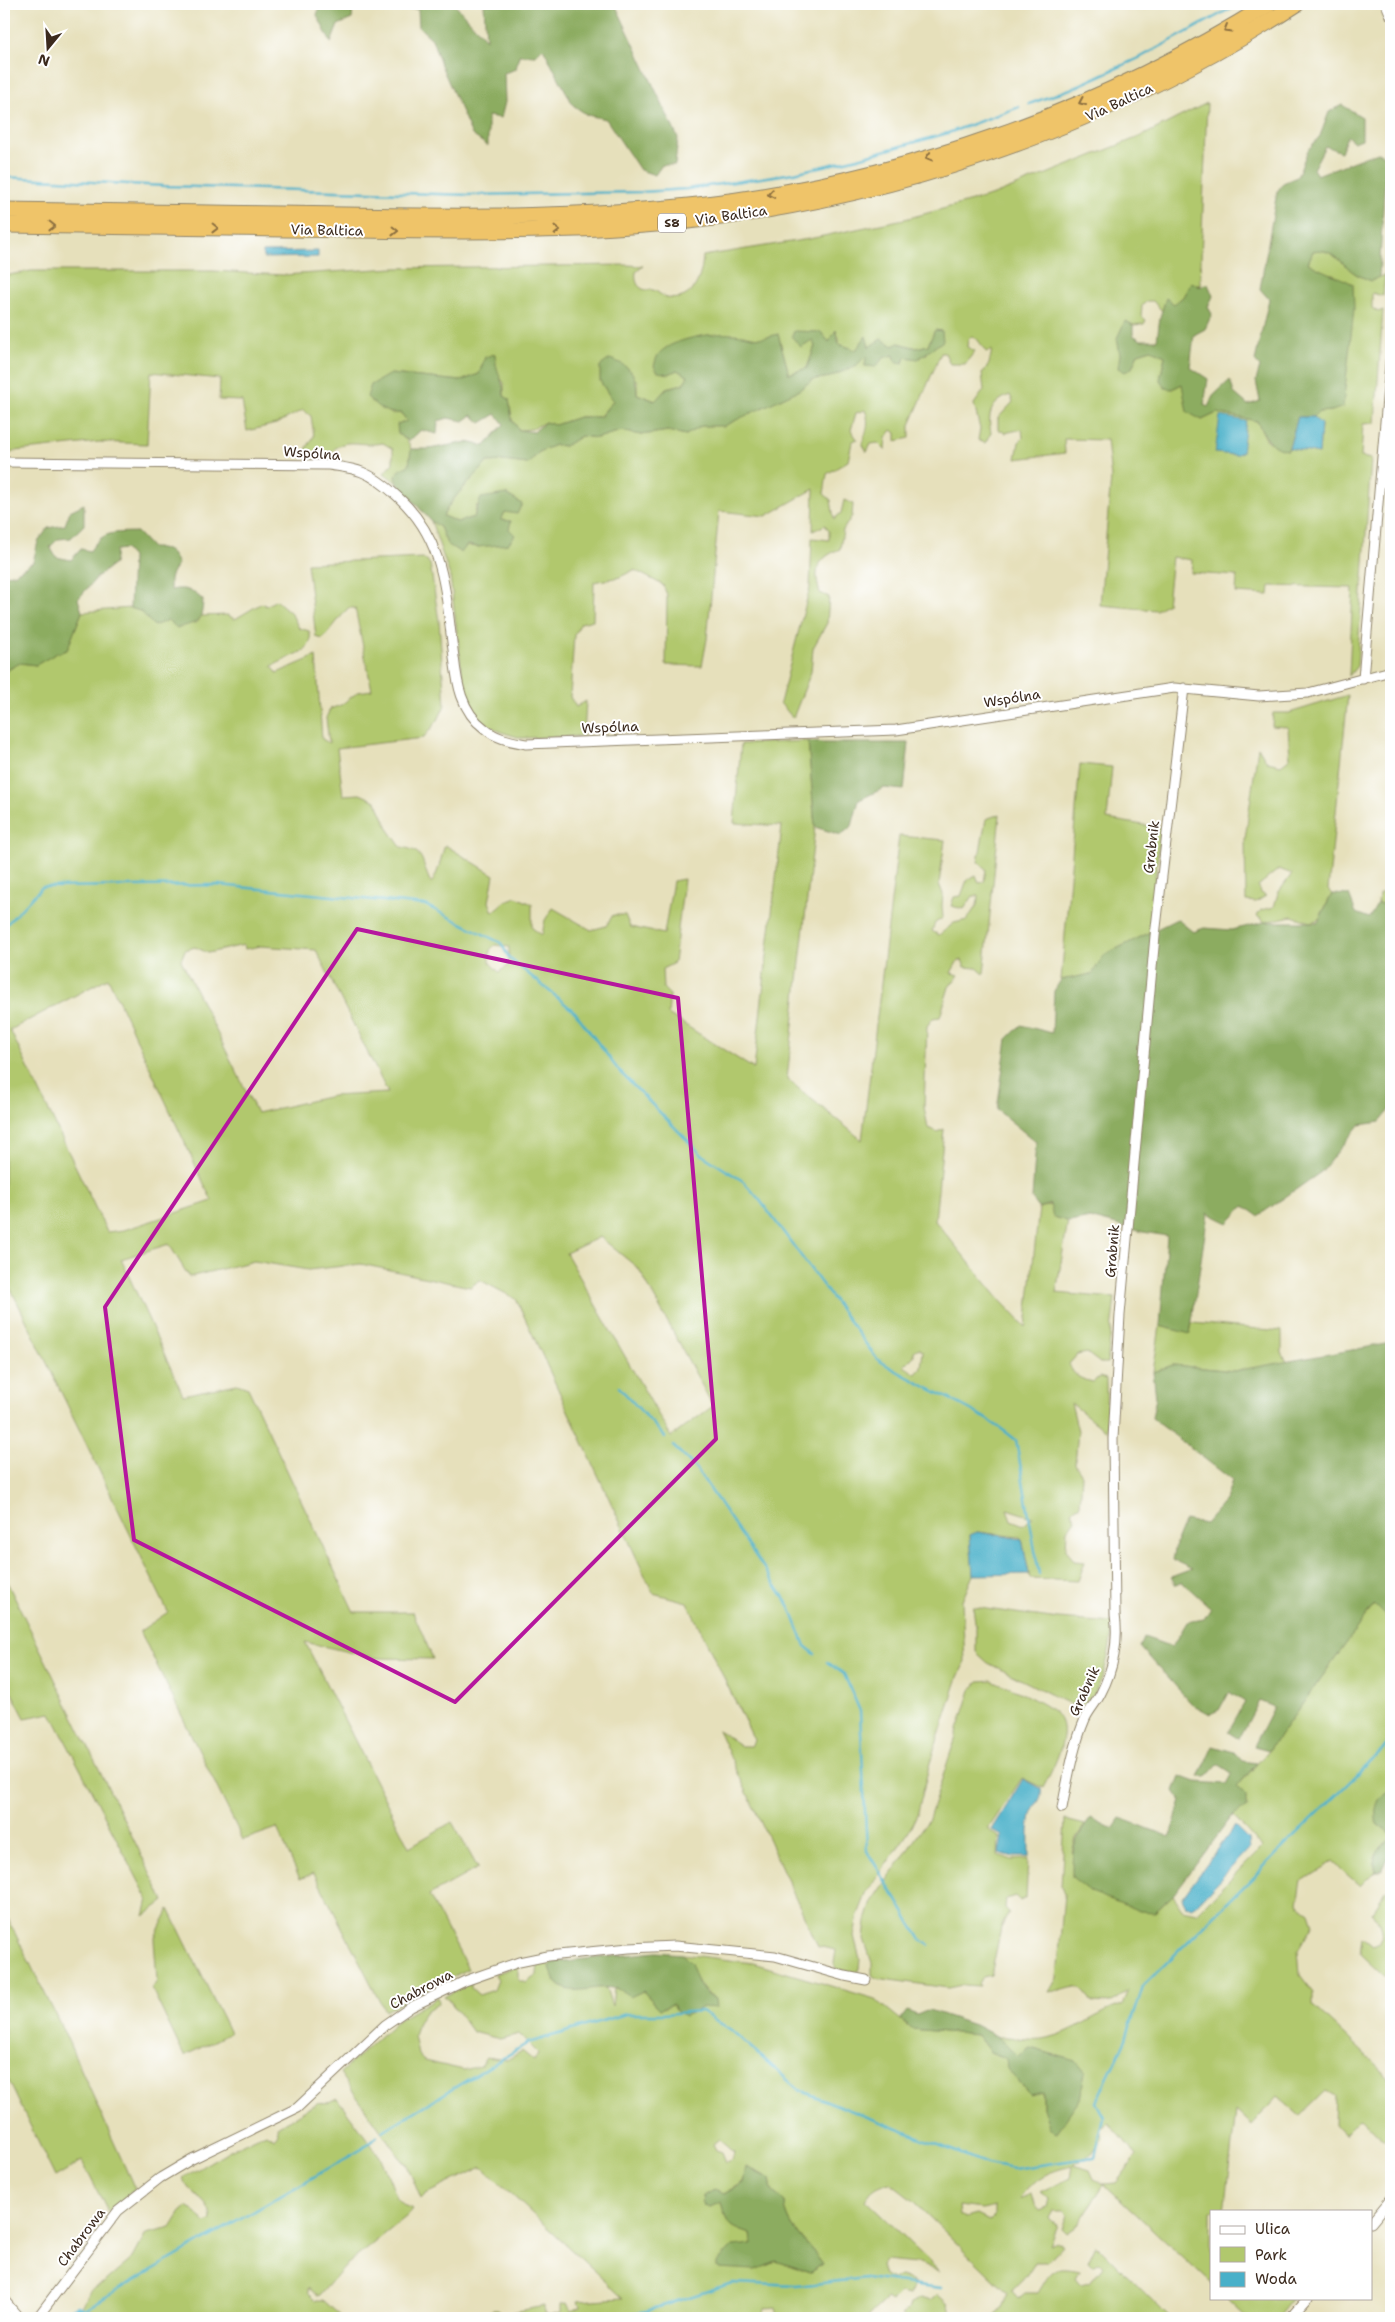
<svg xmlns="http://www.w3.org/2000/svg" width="1395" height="2322" font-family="'Shantell Sans',sans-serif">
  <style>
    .green { fill: #b1c86d; stroke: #767946; fill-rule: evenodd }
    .forest { fill: #8cac60; stroke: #646b3f }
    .water { fill: #49b0c9; stroke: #426d74 }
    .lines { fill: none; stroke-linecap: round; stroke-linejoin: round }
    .stream { stroke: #49b0c9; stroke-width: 2.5 }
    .river { stroke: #49b0c9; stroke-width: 16 }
    .street-casing { stroke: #90856c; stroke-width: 11 }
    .highway-casing { stroke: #90856c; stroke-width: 17 }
    .street { stroke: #fff; stroke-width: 9 }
    .highway { stroke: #efc469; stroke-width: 15 }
    .oneway { stroke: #8c6f40 }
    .marked { fill: none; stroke: #b5179e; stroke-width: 4; stroke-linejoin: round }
    .labels { text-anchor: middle; stroke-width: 4; stroke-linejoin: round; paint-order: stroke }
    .shield { fill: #fff; stroke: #766a62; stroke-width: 1 }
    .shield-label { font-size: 12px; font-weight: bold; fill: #3b2a1e }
    .street-label { font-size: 14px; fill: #3b2a1e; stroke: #fff }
  </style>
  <rect width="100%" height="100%" fill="#fff"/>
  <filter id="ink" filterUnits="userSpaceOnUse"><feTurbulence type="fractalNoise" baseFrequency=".02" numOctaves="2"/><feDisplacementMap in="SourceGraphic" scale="10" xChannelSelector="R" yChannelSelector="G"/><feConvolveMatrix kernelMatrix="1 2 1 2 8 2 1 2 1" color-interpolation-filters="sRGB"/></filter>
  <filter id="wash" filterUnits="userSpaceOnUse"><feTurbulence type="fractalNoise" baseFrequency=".0096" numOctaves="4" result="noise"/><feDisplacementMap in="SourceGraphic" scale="20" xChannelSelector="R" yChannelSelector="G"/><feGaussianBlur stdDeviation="1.12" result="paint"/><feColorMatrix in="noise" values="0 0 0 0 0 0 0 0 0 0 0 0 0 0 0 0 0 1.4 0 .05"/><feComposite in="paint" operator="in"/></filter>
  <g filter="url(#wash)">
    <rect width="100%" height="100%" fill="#e6e0bb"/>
    <path class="green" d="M 1207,103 L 1200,286 L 1191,282 L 1183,297 L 1174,305 L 1166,299 L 1162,311 L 1153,301 L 1147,301 L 1142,306 L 1141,316 L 1146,320 L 1144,324 L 1133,325 L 1126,321 C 1115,343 1115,349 1132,368 L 1138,353 L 1151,349 L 1165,356 L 1160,380 L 1172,389 L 1182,384 L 1202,420 L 1217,413 L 1257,421 L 1267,441 L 1288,450 L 1289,448 L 1319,454 L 1321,425 L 1313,417 L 1318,412 L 1332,411 L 1334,274 L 1326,274 L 1308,263 L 1313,251 C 1331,247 1340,262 1353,272 C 1358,276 1365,278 1371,281 L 1385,275 L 1383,296 L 1372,293 L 1372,308 L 1378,312 L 1383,310 L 1375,423 L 1363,424 L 1361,457 L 1371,459 L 1357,666 L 1349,676 L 1353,588 L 1270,586 L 1269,595 L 1236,593 L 1237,576 L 1191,573 L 1192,560 L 1172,557 L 1167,604 L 1156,610 L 1100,605 L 1111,478 L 1107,440 L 1064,439 L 1065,453 L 1016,459 L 1019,442 L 1023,438 L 1022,429 L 1005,433 L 998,429 L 998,418 L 1013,402 L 1010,395 C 991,402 987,414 991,433 L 985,443 L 978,440 L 980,429 L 974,404 L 984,390 L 982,374 L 989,364 L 992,350 L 986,352 L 978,340 L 972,336 L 968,339 L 967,347 L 975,351 L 965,364 L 950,364 L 945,353 L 941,353 L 910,425 L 910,438 L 896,441 L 896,433 L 892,430 L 886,438 L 885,450 L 878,443 L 871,444 L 867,452 L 862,443 C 867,431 870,422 865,410 L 856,413 L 851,430 L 857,439 L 852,442 L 848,461 L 827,474 L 824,494 L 831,500 L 834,519 L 841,513 L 844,500 L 853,504 L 852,516 L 843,530 L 840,549 C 817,558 813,571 820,593 L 829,597 L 827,623 L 813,648 L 811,672 L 793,718 L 780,703 L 810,587 L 812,538 L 829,540 L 829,531 L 825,525 L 813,531 L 814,489 L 766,516 L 719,511 L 707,639 L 702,666 L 666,665 L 667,595 L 663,585 L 634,570 L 620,577 L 594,582 L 593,620 L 581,623 L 574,635 L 570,697 L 576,707 L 586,701 L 584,736 L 521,738 L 501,732 L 484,723 L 473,712 L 464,689 L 450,576 L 431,521 L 440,527 L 447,544 L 478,547 L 509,529 L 501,520 L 505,512 L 477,505 L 474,517 L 457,522 L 443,516 C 456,491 471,483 487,462 L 503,461 L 528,464 L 539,452 L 555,445 L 565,446 L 581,436 L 597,438 L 621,431 L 641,435 L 668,431 L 686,435 L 700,426 L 724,425 L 799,390 L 812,380 L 830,377 L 857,365 L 867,355 L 865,366 L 883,357 L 894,355 L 896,362 L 903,363 L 905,357 L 927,354 L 935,330 L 928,345 L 917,348 L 899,343 L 894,346 L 869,347 L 866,337 L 856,350 L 839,344 L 839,338 L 836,331 L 829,342 L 812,340 L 815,346 L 807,368 L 789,374 L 778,334 L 761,340 L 733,334 L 669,374 L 677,370 L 689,375 L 683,384 L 667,388 L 656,401 L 637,394 L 637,380 L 600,381 L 613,401 L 599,417 L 579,417 L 555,425 L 545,422 L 532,429 L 519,430 L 512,420 L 509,399 L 504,396 L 504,383 L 485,357 L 479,374 L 461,381 L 390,374 L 391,414 L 401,413 L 407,421 L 398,434 C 414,444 411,448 409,466 L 399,470 L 396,477 L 398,484 L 384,473 L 393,463 L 393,449 L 383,443 C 357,448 341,432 327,460 L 302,456 L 314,436 L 311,416 L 303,410 L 276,424 L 247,431 L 242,401 L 219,400 L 220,379 L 151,372 L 147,444 L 99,442 L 15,451 L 4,457 L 4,276 L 31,271 L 213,271 L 283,275 L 394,268 L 627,265 L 643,266 L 636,272 C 635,279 636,288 646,290 C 649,291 650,289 653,290 C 658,291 662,297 667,298 C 694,303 702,276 703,256 L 809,239 L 909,218 L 994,195 L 1144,135 Z
      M 423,558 L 430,564 L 439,621 L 445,705 L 438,720 L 423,738 L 337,748 L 343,795 L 360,794 L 376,801 L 389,830 L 401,847 C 427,851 420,862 431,883 C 438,876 441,856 445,845 L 494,875 L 489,902 L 493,912 L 506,901 L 516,897 L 532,904 L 532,928 L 542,935 L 545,920 L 553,908 L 591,930 L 606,926 L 613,915 L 625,915 L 630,927 L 664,934 L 673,881 L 684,879 L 674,963 L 662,969 L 663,988 L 670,995 L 668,1014 L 754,1069 L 782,826 L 734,823 L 741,744 L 808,741 L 815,827 L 787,1079 L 862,1140 L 899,836 L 945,840 L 939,884 L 943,894 L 942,906 L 943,918 L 935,923 L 932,931 L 939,935 L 954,923 L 967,920 L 977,905 L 979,896 L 973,896 L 964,909 L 951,906 L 954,897 L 961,896 L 967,880 L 976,875 L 979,883 L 984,882 L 986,869 L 978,862 L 986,819 L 1000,814 L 984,974 L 977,968 L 965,967 L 962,960 L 957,962 L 951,973 L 959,975 L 949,987 L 940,1017 L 933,1018 L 927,1026 L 924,1107 L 928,1128 L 937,1132 L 944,1129 L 935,1221 L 1001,1301 L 1026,1327 L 1039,1208 L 1051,1205 L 1055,1217 L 1068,1221 L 1056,1293 L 1115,1298 L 1107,1363 L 1100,1363 L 1087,1353 L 1077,1355 L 1069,1364 C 1074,1377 1081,1379 1093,1382 L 1099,1377 L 1106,1379 L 1107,1432 L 1071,1403 L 1078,1431 L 1075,1464 L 1082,1475 L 1080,1505 L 1072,1510 L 1075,1520 L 1067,1530 L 1066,1549 L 1074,1561 L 1085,1562 L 1078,1581 L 1030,1579 L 1022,1539 L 1020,1537 L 978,1532 L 970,1535 L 973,1575 L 962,1601 L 965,1662 L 958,1677 L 929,1766 L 918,1812 L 908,1833 L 867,1892 L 858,1915 L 854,1936 L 860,1959 L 859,1970 L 854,1973 L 836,1969 L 834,1963 L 836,1950 L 818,1946 L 718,1730 L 741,1746 L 752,1746 L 754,1740 L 687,1602 L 653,1593 L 516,1299 L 480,1280 L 470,1287 L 361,1264 L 308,1270 L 254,1261 L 189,1277 L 169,1244 L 121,1259 L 183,1395 L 237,1384 L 248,1388 L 354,1612 L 413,1612 L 433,1659 L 375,1658 L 305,1642 L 409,1847 L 452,1822 L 478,1868 L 429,1895 L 468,1969 L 385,2011 L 314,1873 L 300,1879 L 277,1828 L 243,1840 L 140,1631 L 168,1612 L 7,1281 L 4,1286 L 4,672 L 20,663 L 36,665 L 57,652 L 67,650 L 82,612 L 130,608 L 140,611 L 154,625 L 168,620 L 196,623 L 202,616 L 227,615 L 235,619 L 262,603 L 266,606 L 276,600 L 291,613 L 299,628 L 309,631 L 311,640 L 305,650 L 272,666 L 277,673 L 316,656 L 322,739 L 329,743 L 326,718 L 330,709 L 341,705 L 358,692 L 372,690 L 355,608 L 348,608 L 323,639 L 316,637 L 307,563 ZM 244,945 L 245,949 L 261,946 L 316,950 L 388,1093 L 332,1096 L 257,1113 L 181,960 L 185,950 L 195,947 L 208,953 ZM 495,945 L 509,947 L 509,965 L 499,972 L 490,963 L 490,950 ZM 108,978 L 212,1201 L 124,1230 L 107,1232 L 10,1030 ZM 600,1237 L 639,1269 L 713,1406 L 671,1437 L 566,1253 ZM 919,1348 L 923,1351 L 921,1368 L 916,1374 L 904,1366 L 914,1356 L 914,1351 ZM 1007,1509 L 1032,1517 L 1033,1517 L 1024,1525 L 1011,1520 Z
      M 1348,695 L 1328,890 L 1332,894 L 1319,919 L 1311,922 L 1292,916 L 1265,922 L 1257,916 L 1261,910 L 1274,907 L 1278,893 L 1292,874 L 1279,869 L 1258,886 L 1260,893 L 1266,896 L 1256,902 L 1246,901 L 1245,839 L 1258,747 L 1267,762 L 1281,765 L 1290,758 L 1288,727 L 1272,726 L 1273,713 L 1289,713 Z
      M 1080,764 L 1112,767 L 1107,819 L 1161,828 L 1149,933 L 1104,955 L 1092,974 L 1061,980 Z
      M 1391,889 L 1391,907 L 1378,903 L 1379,894 Z
      M 1192,1323 L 1282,1331 L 1282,1353 L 1288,1363 L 1234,1371 L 1173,1365 L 1153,1372 L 1160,1326 L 1190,1333 Z
      M 4,1576 L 164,1901 L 144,1916 L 148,1899 L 51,1713 L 25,1718 L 4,1678 Z
      M 1374,1605 L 1391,1622 L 1391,1793 L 1388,1791 L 1377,1824 L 1391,1835 L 1391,1838 C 1380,1845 1371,1858 1375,1871 L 1360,1886 L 1333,1862 L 1302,1881 L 1298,1903 L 1309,1913 L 1313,1925 L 1298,1950 L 1300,1975 L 1313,1992 L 1313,2005 L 1391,2079 L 1391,2147 L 1361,2118 L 1344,2135 L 1334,2124 L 1335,2096 L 1326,2091 L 1300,2116 L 1277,2096 L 1251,2125 L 1236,2111 L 1224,2211 L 1211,2211 L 1211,2284 L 1104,2184 L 1078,2225 L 1066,2233 L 1062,2229 L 1067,2216 L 1064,2211 L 1053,2211 L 1049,2218 L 1057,2225 L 1049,2244 L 1056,2241 L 1063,2245 L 1047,2262 L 1035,2262 C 1028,2277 1022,2278 1012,2290 L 1019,2298 L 1025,2293 L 1038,2293 C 1051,2272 1051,2265 1079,2271 L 1075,2279 L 1082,2285 L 1090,2283 L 1103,2267 L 1099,2262 L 1092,2266 L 1088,2262 L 1096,2244 L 1170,2318 L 994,2318 L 1002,2308 L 1008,2293 L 912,2200 L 890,2183 C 877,2185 872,2189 865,2200 L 939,2271 L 916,2263 L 885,2260 L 881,2266 L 884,2276 L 891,2279 L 901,2277 L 915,2283 L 909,2295 L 900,2293 L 891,2302 L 886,2299 L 866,2318 L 782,2318 L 778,2316 L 776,2307 L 765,2308 L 761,2318 L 521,2318 L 513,2312 L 544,2306 L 544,2313 L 550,2315 L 561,2312 L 561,2304 L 567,2303 L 571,2311 L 580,2307 L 578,2301 L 623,2298 L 482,2167 L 426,2194 L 421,2199 L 407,2165 L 398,2155 L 340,2073 L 398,2020 L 438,1997 L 439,2002 L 426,2011 L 418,2022 L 414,2036 L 418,2055 L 424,2061 L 464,2070 L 480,2066 L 486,2057 L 507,2060 L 522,2051 L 534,2061 L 538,2053 L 519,2034 L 500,2039 L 472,2032 L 450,2001 L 444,1997 L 471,1981 L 471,1988 L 479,1995 L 494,1990 L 498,1980 L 495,1974 L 518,1966 L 518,1980 L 526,1983 L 537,1975 L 538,1963 L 554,1962 L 549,1968 C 561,2002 580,1985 606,1988 L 612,2006 L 614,1989 L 643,1991 L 660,2009 L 673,2004 L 715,1999 C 694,1987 697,1970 682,1954 L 753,1963 L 875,1999 L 912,2029 L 977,2035 L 990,2052 L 1006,2058 L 1043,2091 L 1043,2108 L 1076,2061 L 1030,2048 L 1018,2057 L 998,2037 C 1014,2036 1032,2042 1048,2038 C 1075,2032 1096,2013 1122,2005 L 1128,1990 L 1111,2003 L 1092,2002 C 1075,1978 1075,1988 1049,1992 L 1057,1978 L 1064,1894 L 1061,1887 L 1065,1820 L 1085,1825 L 1076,1838 L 1072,1852 L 1156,1911 L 1173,1895 L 1183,1910 L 1197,1913 L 1262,1848 L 1233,1815 L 1237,1787 L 1269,1750 ZM 1109,2122 L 1137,2156 L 1116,2183 L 1104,2184 L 1094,2179 L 1090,2170 L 1073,2165 L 1092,2153 L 1103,2138 L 1101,2128 ZM 719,2139 L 734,2152 L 732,2160 L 726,2162 L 722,2152 L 716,2150 L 713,2144 ZM 1072,2166 L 1070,2178 L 1040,2193 L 1049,2200 L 1047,2208 L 1040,2211 L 1035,2205 L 1032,2194 L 1020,2199 C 1035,2177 1047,2172 1072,2166 ZM 746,2168 L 756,2171 L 770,2179 L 772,2191 L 785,2203 C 785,2227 810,2244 823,2264 L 810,2272 L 776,2261 L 755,2270 L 751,2234 C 729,2227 726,2224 721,2202 L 710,2207 L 704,2205 L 702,2196 L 725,2193 L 743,2182 ZM 959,2206 L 982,2209 L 995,2206 L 995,2215 L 989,2221 L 977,2215 L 966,2218 L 960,2215 Z
      M 973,1607 L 1058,1619 L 1113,1623 C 1110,1649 1105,1694 1079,1707 L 1074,1706 L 988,1663 L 976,1652 L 976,1629 Z
      M 992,1680 C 1009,1688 1052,1704 1061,1720 C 1070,1738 1051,1772 1043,1788 L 1022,1778 L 988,1829 L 999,1837 L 998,1855 L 1012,1860 L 1028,1859 L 1026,1898 L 1020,1901 L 1015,1896 L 1006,1899 L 1005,1908 L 1009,1912 L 1001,1928 L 991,1975 L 983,1977 L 978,1983 L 980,1986 L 962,1985 L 948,1988 L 876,1978 L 872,1975 L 872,1963 L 864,1939 L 866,1921 L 872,1902 L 929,1819 L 971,1690 L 979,1681 Z
      M 1391,1889 L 1391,1983 L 1360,1954 L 1362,1937 L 1373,1946 L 1380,1943 C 1384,1930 1379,1923 1372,1912 L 1385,1891 Z
      M 169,1909 L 230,2033 L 184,2056 L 152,1989 L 157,1981 L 154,1939 Z
      M 4,1911 L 65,2034 L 135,2189 L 108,2212 L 82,2161 L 55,2177 L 4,2071 Z
      M 337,2098 L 381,2158 L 397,2198 L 405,2206 L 413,2209 L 407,2216 L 344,2267 L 319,2296 L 308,2288 L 308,2292 L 316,2300 L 323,2300 L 343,2318 L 96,2318 L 100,2314 L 94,2311 L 80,2311 L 91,2289 L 105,2282 L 133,2258 L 146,2234 L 171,2228 L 181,2212 L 187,2207 L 196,2212 L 205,2223 L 211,2221 C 211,2198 189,2197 183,2178 L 230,2150 L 266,2133 L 274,2138 L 278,2133 L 277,2127 L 319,2102 L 325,2104 Z
      M 938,2295 L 948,2304 L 954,2318 L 907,2318 L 902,2314 L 909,2309 L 911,2303 L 921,2298 L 931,2301 Z
      M 1227,2298 L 1293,2298 L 1277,2318 L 1248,2318 Z
      M 493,2310 L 498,2310 L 507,2318 L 472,2318 Z"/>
    <path class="forest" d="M 320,4 L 353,4 L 352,19 L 338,25 L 331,43 L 317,15 Z
      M 403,4 L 454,4 L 486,39 L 484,4 L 615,4 L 678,138 L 675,165 L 662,165 L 655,175 L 640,170 L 606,119 L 587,115 L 573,105 L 543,48 L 536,55 L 519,55 L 516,69 L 504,73 L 505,102 L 501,118 L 488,116 L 488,146 L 472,135 L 441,65 L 432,39 L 419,27 L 418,9 L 404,9 Z
      M 1342,105 L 1362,117 L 1362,139 L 1354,142 L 1347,136 L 1341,152 L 1325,146 L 1313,169 L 1317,175 L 1378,152 L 1386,157 L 1379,277 L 1371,281 C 1365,278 1358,276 1353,272 C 1340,262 1331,247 1313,251 L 1308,263 C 1323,272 1338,276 1353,284 L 1354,309 L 1343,407 L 1332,411 L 1318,412 L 1313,417 L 1298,417 L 1288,450 C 1270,449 1265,436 1257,421 L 1217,413 L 1202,420 L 1187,412 L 1182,384 L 1172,389 L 1165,388 L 1160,380 L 1165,356 L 1151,349 L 1138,353 L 1132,368 L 1125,372 L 1118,368 L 1120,354 L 1117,338 L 1125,321 L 1133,325 L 1133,335 L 1141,340 L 1157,340 L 1160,317 L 1166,298 L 1174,304 L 1183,297 L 1191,282 L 1200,286 L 1208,284 L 1213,296 L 1208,307 L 1212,314 L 1205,329 L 1194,335 L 1190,367 L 1208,379 L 1204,405 L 1208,407 L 1213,396 L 1230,380 L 1234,393 L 1248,405 L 1260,401 L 1256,381 L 1260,367 L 1255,361 L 1269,299 L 1260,289 L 1277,192 L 1283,183 L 1297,177 L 1308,150 L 1320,136 L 1329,112 Z
      M 836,330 L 839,344 L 856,350 L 866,336 L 869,347 L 881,339 L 894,346 L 898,343 L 917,348 L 928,345 L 935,330 L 942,331 L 943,341 L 918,359 L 905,357 L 903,363 L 896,362 L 894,355 L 883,358 L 876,367 L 865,366 L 866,356 L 857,365 L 830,377 L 812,380 L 799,390 L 724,426 L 701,426 L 686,435 L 668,431 L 641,435 L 621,431 L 597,438 L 581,436 L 565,446 L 555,445 L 539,452 L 528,464 L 503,461 L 487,462 C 472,482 454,493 443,516 L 457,522 L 474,517 L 481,498 L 506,494 L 522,504 L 517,514 L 505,512 L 501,520 L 511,521 L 509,529 L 515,535 L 508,544 L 478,547 L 467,545 L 461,553 L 447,544 L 440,527 L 431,521 L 398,484 L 396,477 L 399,470 L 409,465 L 411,449 L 429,449 L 467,442 L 485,446 L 504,424 L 496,414 L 481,423 L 472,415 L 464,421 L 448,418 L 438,421 L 437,434 L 421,430 L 409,441 L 398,434 L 397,424 L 407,421 L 401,413 C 386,415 378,407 367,397 L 371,385 L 390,374 L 461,381 L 479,374 L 485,357 L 495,354 C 495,372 504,379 504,396 L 509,399 L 512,420 L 519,430 L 534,432 L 545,422 L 555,425 L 579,417 L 600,417 L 613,401 L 600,381 L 600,366 L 610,359 C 630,366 636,372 637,394 L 655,401 L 667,388 L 683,384 L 688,376 L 677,370 L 669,374 L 658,372 L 654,366 C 655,363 656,358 658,355 C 669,339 714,332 732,334 C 755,335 753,342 778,334 L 789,374 L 807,368 L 815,346 L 812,340 L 801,347 L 792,337 L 794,331 L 821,332 L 829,342 Z
      M 84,504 L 84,525 L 71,538 L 58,539 L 50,547 L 56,557 L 71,560 L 81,549 L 90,551 C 103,530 114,533 137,532 L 152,548 C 167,548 171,550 178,564 C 171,573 168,579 171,590 C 185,587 192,590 203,600 C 202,623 198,622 177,628 L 168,620 L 154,626 L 140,611 L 130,608 L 132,557 L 125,549 L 116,550 L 114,564 L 98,576 L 78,599 L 82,612 L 67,650 L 57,653 L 36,665 L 20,663 L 4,672 L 4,575 L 14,574 L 33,562 L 38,542 L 48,528 L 65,525 L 70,511 Z
      M 808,741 L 822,743 L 909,743 L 904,790 L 884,788 L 859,800 L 852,826 L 841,835 L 815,827 Z
      M 1332,894 L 1349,895 L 1356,913 L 1369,918 L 1378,903 L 1391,906 L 1391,1109 L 1380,1122 L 1359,1125 L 1321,1172 L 1258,1216 L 1244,1206 L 1228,1223 L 1208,1213 L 1190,1334 L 1160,1326 L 1167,1236 L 1143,1232 L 1090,1218 L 1070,1222 L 1053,1217 L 1050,1204 L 1039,1208 L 1032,1199 L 1036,1142 L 997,1110 L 1007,1039 L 1021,1025 L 1052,1033 L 1054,991 L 1061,980 L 1092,974 L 1104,955 L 1177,919 L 1193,932 L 1204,928 L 1232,930 L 1265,922 L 1318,922 Z
      M 1391,1343 L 1391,1622 L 1374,1605 L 1269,1750 L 1254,1746 L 1274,1707 L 1259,1701 L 1239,1739 L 1228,1732 L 1245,1702 L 1229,1692 L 1219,1710 L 1210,1714 L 1192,1704 L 1140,1647 L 1144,1637 L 1172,1647 L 1187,1622 L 1204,1619 L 1211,1608 L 1182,1582 L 1176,1585 L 1171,1577 L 1192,1569 L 1173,1560 L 1177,1539 L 1185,1520 L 1205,1524 L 1226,1500 L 1232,1480 L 1152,1418 L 1156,1397 L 1153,1372 L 1173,1365 L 1234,1371 Z
      M 1213,1746 L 1234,1752 L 1242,1761 L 1257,1763 L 1237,1787 L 1246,1796 L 1246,1808 L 1233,1815 L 1173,1895 L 1155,1912 L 1140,1911 L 1091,1892 L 1072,1877 C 1072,1847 1073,1842 1091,1818 L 1113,1829 L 1121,1818 L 1170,1837 L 1181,1801 L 1174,1791 L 1180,1776 L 1196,1782 L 1226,1784 L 1232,1773 L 1218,1764 L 1206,1777 L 1199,1777 Z
      M 1388,1791 L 1391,1793 L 1391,1835 L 1377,1824 C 1374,1811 1376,1798 1388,1791 Z
      M 1391,1838 L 1391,1852 L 1382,1871 L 1375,1871 C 1371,1858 1380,1845 1391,1838 Z
      M 657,1952 L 682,1954 L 691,1963 L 699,1985 L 706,1994 L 715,1999 L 716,2008 L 702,2007 L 685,2016 L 677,2011 L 673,2004 L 660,2009 L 643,1991 L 630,1997 C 602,1970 565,2014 549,1968 L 554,1962 Z
      M 929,2010 L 977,2026 L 998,2037 L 1018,2057 L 1030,2048 L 1076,2061 L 1085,2072 L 1080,2099 L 1057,2132 L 1050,2129 L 1043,2108 L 1043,2091 L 1029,2094 L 1007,2069 L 1006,2058 L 990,2052 L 977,2035 L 912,2029 L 901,2019 L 907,2011 L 917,2015 Z
      M 746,2167 L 770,2179 L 772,2191 L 785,2203 C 785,2227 810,2245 823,2264 L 810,2272 L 776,2261 L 755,2270 L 717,2268 L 717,2263 L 733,2246 L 753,2244 L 751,2234 C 729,2227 726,2224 721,2202 L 710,2207 L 703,2205 L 702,2196 L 715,2189 L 725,2193 L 743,2183 Z"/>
    <path class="water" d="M 318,251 L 318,257 L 263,258 L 263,252 Z
      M 1220,416 L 1246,421 L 1242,452 L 1235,455 L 1215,453 Z
      M 1298,417 L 1313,417 L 1321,424 L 1319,454 L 1289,448 Z
      M 977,1532 L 1022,1539 L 1029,1574 L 973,1575 L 970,1535 Z
      M 1023,1779 L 1041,1789 C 1043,1800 1034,1805 1031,1815 C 1028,1828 1029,1844 1029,1857 L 1014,1857 L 999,1853 L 1002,1836 L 992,1830 Z
      M 1235,1826 L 1248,1839 L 1249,1849 L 1193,1908 L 1186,1906 L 1182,1898 Z"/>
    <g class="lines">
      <path class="stream" d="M 1029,104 L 1073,88 L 1141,57 L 1239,4
        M 4,177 L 164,186 L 471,195 L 642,192 L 687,189 L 794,173 L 858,158 L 948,133 L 1019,107
        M 4,927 L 42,887 L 219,885 L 425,905 L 501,943 L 509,958 L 575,1012 L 619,1071 L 702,1155 L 743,1181 L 759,1199 L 877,1359 C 922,1389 975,1406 1016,1440 L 1039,1574
        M 619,1387 L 665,1437
        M 673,1446 L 695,1467 L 789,1605 L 805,1646 L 815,1654
        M 827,1662 L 844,1674 L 860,1711 L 867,1851 L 921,1940 L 929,1945
        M 383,2131 L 528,2043 L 626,2014 L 664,2014 L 701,2011 L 731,2030 L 799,2090 L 987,2164 L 1013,2169 L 1095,2157 L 1104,2117 L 1096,2102 L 1126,2039 L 1143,1986 L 1391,1741
        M 78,2313 L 362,2149 L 377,2136
        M 600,2318 L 647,2311 L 732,2283 L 797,2286 L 866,2278 L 941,2288"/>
      <path class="river" d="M 69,2318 L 78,2313 L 83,2318"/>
    </g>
  </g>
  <g filter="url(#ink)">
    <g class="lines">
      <g class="street-casing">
        <path id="street" d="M 1386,4 L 1391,16
          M 4,462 L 329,465 C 340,467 352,468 362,472 C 375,477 387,487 397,496 C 447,541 445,595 454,657 C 457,683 461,711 484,728 C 496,739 511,741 526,744 L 896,730 L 1174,688 L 1259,696 L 1308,693 L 1391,671
          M 1363,679 L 1391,352
          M 1062,1808 C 1068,1778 1073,1747 1085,1719 C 1089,1710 1097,1702 1101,1693 C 1113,1670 1119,1641 1115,1615 L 1113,1439 L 1120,1315 L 1155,936 L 1184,688
          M 1371,2223 L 1391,2199
          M 4,2300 L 19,2318
          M 37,2318 L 118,2211 L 160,2178 L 192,2159 L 297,2108 L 385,2025 L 411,2007 L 465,1981 L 519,1962 L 548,1956 L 629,1948 L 675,1946 L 775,1956 L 845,1976 L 866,1980
          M 1290,2318 L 1308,2298"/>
      </g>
      <g class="highway-casing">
        <path id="highway" d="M 4,210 C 117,211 231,213 345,215 C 463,217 581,218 698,205 C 899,182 1098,112 1269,4
          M 4,225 C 122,227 241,228 360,230 C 492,232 625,233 755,212 C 948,181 1133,110 1297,4"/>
      </g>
      <use href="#street" class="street"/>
      <use href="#highway" class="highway"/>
    </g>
    <defs><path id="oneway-chevron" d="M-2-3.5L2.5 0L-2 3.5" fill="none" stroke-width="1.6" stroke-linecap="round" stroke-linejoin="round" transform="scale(1.25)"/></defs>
    <g class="oneway">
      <use href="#oneway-chevron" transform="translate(1227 29) rotate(150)"/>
      <use href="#oneway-chevron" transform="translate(1082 102) rotate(156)"/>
      <use href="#oneway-chevron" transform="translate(929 157) rotate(163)"/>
      <use href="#oneway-chevron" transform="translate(771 194) rotate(170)"/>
      <use href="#oneway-chevron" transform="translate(52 226) rotate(1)"/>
      <use href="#oneway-chevron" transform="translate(215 228) rotate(1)"/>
      <use href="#oneway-chevron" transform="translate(557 230) rotate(-1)"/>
      <use href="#oneway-chevron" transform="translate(395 231) rotate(1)"/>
    </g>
  </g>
  <path class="marked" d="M 357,929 L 678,998 L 716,1439 L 455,1702 L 134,1540 L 105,1307 Z"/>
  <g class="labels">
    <rect class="shield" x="658" y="213.5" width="28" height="19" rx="4"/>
    <g class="shield-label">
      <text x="672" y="227">S8</text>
    </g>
    <g class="street-label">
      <text transform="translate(1119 102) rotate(-25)" y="5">Via Baltica</text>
      <text transform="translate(731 215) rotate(-8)" y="5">Via Baltica</text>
      <text transform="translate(327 230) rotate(1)" y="5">Via Baltica</text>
      <text transform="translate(312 453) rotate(4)" y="5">Wspólna</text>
      <text transform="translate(1012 698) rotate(-9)" y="5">Wspólna</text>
      <text transform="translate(610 727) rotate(-2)" y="5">Wspólna</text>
      <text transform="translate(1151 847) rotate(-83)" y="5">Grabnik</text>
      <text transform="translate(1112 1251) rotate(-85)" y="5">Grabnik</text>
      <text transform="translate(1084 1691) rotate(-65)" y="5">Grabnik</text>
      <text transform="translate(421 1989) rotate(-28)" y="5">Chabrowa</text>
      <text transform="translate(81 2237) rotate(-53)" y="5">Chabrowa</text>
    </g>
  </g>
  <rect width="1395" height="2322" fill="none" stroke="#fff" stroke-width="20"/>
  <rect x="1210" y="2210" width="162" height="90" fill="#ffffff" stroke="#b1aaa5"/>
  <rect x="1220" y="2226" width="25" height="8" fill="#ffffff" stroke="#b1aaa5"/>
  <text x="1255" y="2234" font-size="15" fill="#3b2a1e">Ulica</text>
  <rect x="1220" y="2247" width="25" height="15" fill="#b1c86d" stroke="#b1aaa5"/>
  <text x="1255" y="2260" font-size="15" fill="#3b2a1e">Park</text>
  <rect x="1220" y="2272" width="25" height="15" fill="#49b0c9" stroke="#b1aaa5"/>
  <text x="1255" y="2284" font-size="15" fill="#3b2a1e">Woda</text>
  <g transform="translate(48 48) rotate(198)" stroke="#ffffff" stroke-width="4" paint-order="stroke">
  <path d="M0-4L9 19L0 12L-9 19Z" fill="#3b2a1e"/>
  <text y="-8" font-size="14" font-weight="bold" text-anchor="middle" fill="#3b2a1e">N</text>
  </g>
</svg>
